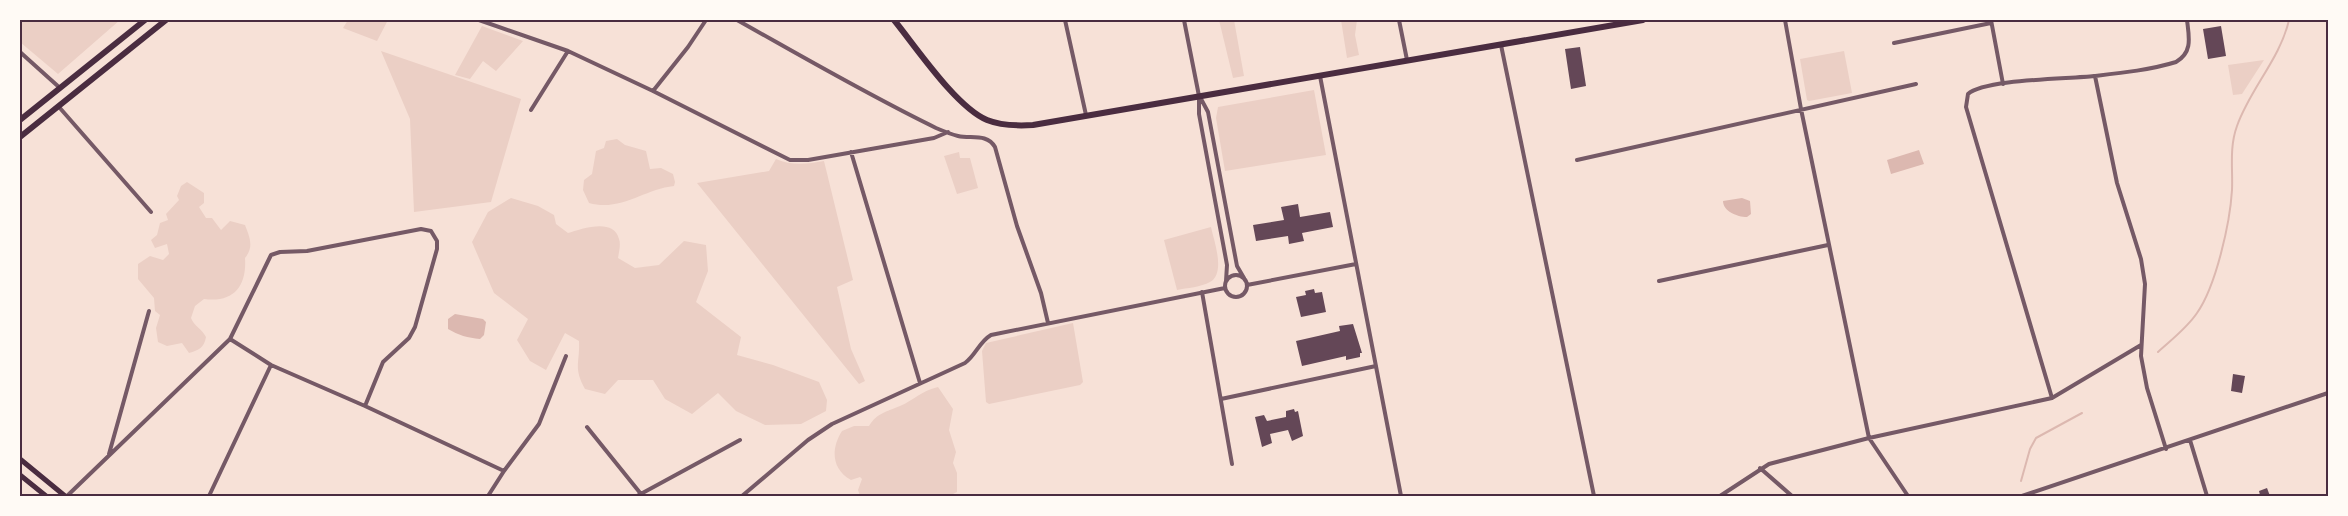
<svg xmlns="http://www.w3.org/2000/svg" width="2348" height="516" font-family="'Source Sans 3',sans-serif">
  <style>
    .green { fill: #ebcfc5 }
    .water { fill: #dcb8b0 }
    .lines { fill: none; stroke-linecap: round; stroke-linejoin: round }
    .stream { stroke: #dcb8b0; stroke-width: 2 }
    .building { fill: #644757 }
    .minor { stroke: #755966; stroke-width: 4 }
    .secondary { stroke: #4a2c40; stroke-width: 5 }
    .primary { stroke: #4a2c40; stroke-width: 6 }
    .neatline { fill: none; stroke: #4a2c40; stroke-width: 2 }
  </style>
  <rect width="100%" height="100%" fill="#f7e1d7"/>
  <path class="green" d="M 20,20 L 120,20 L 58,74 L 20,42 Z
    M 348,20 L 388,20 L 377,41 L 343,28 Z
    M 1219,20 L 1234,20 L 1244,76 L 1233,78 Z
    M 1341,20 L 1357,20 L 1355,35 L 1359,55 L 1347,58 Z
    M 482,26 L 523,41 L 496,71 L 483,61 L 470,79 L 455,75 Z
    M 381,51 L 521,99 L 491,202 L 414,212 L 410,119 Z
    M 1844,51 L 1852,93 L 1809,101 L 1807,100 L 1800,59 Z
    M 2264,60 L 2242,94 L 2233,95 L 2228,65 Z
    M 1314,90 L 1326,155 L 1225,171 L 1216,118 L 1218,107 Z
    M 617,139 L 625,145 L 646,151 L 650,169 L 661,168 L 673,174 L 675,182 L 674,186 C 644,189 621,212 589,203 L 583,190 L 584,180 L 592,174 L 596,151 L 604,148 L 606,141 Z
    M 959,152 L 960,158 L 970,158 L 978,188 L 957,194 L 944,156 Z
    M 776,159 C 792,166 807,164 824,161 L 853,280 L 837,287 L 851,349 L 865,381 L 859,384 L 697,183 L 769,171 Z
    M 187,182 L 204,193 L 204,203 L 199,207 L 206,218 L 212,218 L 221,230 L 230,221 L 245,225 C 250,238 254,247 245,258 C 247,287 233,303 204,299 L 195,306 L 191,318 C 194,326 202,329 206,337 C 204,348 199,350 189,353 L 182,343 L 167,346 L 158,342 L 156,328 L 160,315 L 155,311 L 154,298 L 138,279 L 138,264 L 150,256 L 163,260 L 169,254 L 167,244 L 155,248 L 151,240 L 157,235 L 160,223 L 168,220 L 166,214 L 179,200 L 177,196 L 181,186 Z
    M 511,198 L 538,206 L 554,215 L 556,224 L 568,233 C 581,229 614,217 619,239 C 621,244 619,252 618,258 L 635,268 L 659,265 L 684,241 L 706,245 L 708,271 L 696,302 L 741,337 L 737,355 L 773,365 L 819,382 L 827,400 L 826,411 L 801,424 L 765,425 L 736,411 L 718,393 L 692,414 L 665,399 L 653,380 L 618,380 L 605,394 L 585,389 C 573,367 580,364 579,341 L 565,333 L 546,370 L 530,361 L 517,340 L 528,319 L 494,293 L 472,242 L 488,212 Z
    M 1211,227 C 1214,241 1226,273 1210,282 C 1201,287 1187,288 1177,290 L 1164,240 Z
    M 1073,323 L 1083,382 L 1080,385 L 989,404 L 986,402 L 982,351 L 986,343 Z
    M 938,387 L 953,409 L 949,430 L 956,452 L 953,463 L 957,473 L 957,492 L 949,496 L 860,496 L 858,490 L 862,479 L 860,477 L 851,480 C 831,469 831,448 842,431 L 854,426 L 869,426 C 877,413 886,412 900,406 C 914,400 921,391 938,387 Z"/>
  <path class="water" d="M 1919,150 L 1924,164 L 1891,174 L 1887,160 Z
    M 1742,198 L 1750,201 L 1751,214 L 1747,217 C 1737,217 1723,211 1723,201 Z
    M 455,314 L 483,319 L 486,322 L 484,335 L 480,339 C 468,338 458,335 448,329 L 448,319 Z"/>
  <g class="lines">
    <path class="stream" d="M 2158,352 C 2171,340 2187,328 2197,313 C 2216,286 2230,223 2232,190 C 2233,169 2229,148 2237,126 C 2250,89 2280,59 2289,20
      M 2021,481 L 2030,449 L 2036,438 L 2082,413"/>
  </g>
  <path class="building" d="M 2221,26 L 2226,56 L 2208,59 L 2203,29 Z
    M 1580,47 L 1586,86 L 1571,89 L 1565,49 Z
    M 1298,204 L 1300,217 L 1330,212 L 1333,227 L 1302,233 L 1304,241 L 1289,244 L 1288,236 L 1256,241 L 1253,225 L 1284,220 L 1281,207 Z
    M 1314,289 L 1315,293 L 1322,292 L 1326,312 L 1301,317 L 1296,297 L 1306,295 L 1305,291 Z
    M 1353,324 L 1362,353 L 1360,353 L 1360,357 L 1346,360 L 1346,356 L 1302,366 L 1296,341 L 1340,331 L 1339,326 Z
    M 2233,374 L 2245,376 L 2242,393 L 2231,391 Z
    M 1294,409 L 1295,412 L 1298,411 L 1303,436 L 1292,441 L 1288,430 L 1270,434 L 1272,443 L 1262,447 L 1255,417 L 1264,415 L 1267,421 L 1286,417 L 1286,411 Z
    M 2267,488 L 2270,496 L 2257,496 L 2260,495 L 2259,491 Z"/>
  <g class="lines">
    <path class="minor" d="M 479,20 L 568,51 L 653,91 L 790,160 L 808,160 L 934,138 L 948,132
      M 737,20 C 803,57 868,95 936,128 C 943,131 950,134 958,136 C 971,139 987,133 995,147 L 1017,226 L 1041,293 L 1048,323
      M 1065,20 L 1086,115
      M 1184,20 L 1199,96 L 1199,114 L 1227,265 L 1226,281
      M 1399,20 L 1407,60
      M 1785,20 L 1801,109 L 1869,438 L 1908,496
      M 1991,20 L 2003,84
      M 1894,43 L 1991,23
      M 1501,45 L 1594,496
      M 20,52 L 60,88
      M 1320,76 L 1401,496
      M 2095,76 L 2117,183 L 2141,259 L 2145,284 L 2141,356 L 2147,388 L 2166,449
      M 653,91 L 688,47 L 706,20
      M 1200,97 L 1208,112 L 1237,266 L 1244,278
      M 59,107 L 151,212
      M 531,110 L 568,51
      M 851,152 L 920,383
      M 1577,160 L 1916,84
      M1225 286a11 11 0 1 1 22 0a11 11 0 1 1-22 0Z
      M 1659,281 L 1828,245
      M 1247,285 L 1356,264
      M 1202,292 L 1232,464
      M 230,339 L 271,365 L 365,406 L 504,471
      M 2052,398 L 1966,107 L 1968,94 C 1984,79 2069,79 2094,76 C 2121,73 2150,70 2176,62 C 2193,52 2189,37 2187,20
      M 1221,399 L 1376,366
      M 587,427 L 641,494
      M 2190,440 L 2207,496
      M 109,454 L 149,311
      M 1760,468 L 1792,496
      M 67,496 L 230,339 L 271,255 L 280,252 L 307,251 L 421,229 L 431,231 L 437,241 L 437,249 L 415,327 L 409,338 L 383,362 L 365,406
      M 209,496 L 271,365
      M 488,496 L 504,471 L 539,424 L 566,356
      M 637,496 L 740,440
      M 742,496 L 808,440 L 832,424 L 965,363 C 976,355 979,342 991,335 L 1225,288
      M 1720,496 L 1769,464 L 1869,438 L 2052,398 L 2141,345
      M 2022,496 L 2328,393"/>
    <path class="secondary" d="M 20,459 L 65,496
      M 20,475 L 46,496"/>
    <path class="primary" d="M 894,20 C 916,47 956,107 987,120 C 1002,126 1017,126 1033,125 L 1643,20
      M 20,120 L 145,20
      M 20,137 L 166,20"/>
  </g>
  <rect width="2348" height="516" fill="none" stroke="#fffaf5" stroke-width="42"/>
  <rect x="21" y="21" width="2306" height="474" class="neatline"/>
</svg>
